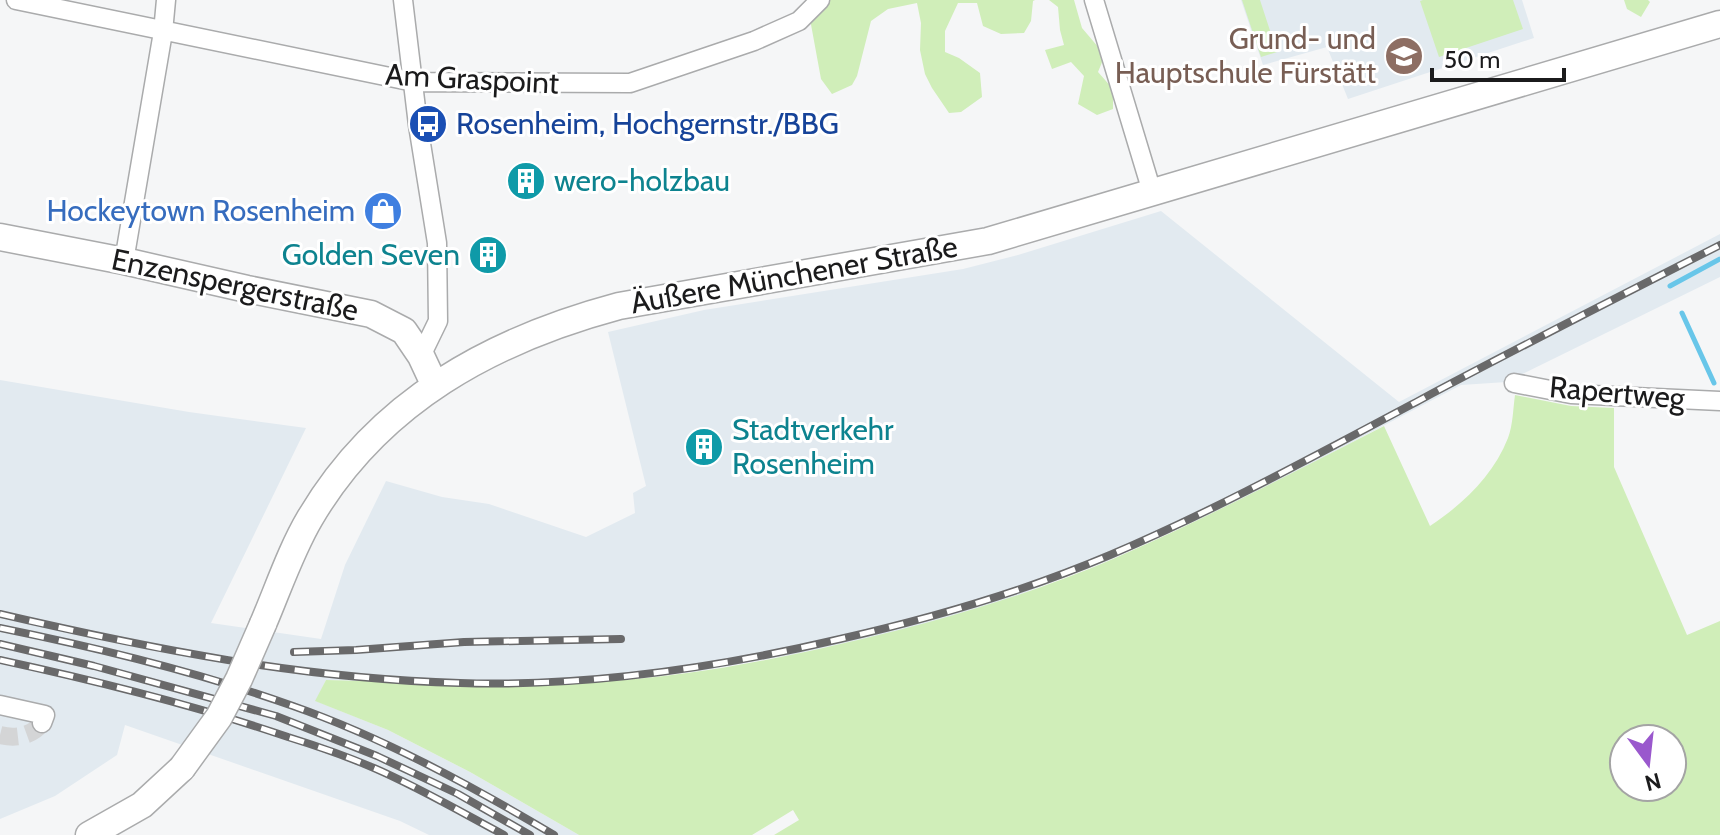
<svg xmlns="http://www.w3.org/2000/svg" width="1720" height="835" font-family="Cabin,sans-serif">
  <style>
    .built { fill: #e2eaf0 }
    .green { fill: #d0eeb9; fill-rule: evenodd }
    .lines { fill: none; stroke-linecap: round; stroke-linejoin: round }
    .stream { stroke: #68c6e9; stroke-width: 5 }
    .street-tunnel { stroke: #d4d5d6; stroke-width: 18; stroke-dasharray: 18 9; stroke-linecap: butt }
    .street-casing { stroke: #aaabac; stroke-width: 21 }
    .secondary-casing { stroke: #aaabac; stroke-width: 29 }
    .street { stroke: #fff; stroke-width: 18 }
    .secondary { stroke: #fff; stroke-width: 26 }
    .rail-casing { stroke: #69696a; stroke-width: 8 }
    .rail { stroke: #fff; stroke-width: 5; stroke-dasharray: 15; stroke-linecap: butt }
    .secondary-bridge-casing { stroke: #aaabac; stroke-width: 29; stroke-linecap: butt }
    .secondary-bridge { stroke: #fff; stroke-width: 26 }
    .labels { text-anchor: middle; stroke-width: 6; stroke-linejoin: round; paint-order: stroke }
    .education-label { font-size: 30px; fill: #785e54; stroke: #fff; text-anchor: end }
    .street-label { font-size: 30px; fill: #1b1b1c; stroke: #fff }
    .transit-label { font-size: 30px; fill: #164399; stroke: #fff; text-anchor: start }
    .culture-label { font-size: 30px; fill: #0d838f; stroke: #fff; text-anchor: start }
    .shop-label { font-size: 30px; fill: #366cbe; stroke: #fff; text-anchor: end }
  </style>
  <rect width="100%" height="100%" fill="#f5f6f7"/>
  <path class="built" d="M 1241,0 L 1522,0 L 1534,38 L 1348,99 L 1327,47 L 1263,65 Z
    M 1161,211 L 1399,402 L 1720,234 L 1720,277 L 1506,382 L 1461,385 L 1244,499 L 1110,560 L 1008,599 L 909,629 L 791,655 L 700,671 L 612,681 L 524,685 L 326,680 L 316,701 L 388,730 L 470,772 L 579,835 L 429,835 L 400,821 L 125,725 L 117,755 L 55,796 L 0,819 L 0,380 L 189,412 L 306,428 L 211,623 L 321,639 L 345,565 L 386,481 L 442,497 L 489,504 L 586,537 L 635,513 L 633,493 L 646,486 L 608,332 L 704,310 L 963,269 L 1018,255 Z"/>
  <path class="green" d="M 822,0 L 1035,0 L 1033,1 L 1031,21 L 1024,33 L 1001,34 L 983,26 L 977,3 L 958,3 L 945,31 L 945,52 L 959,58 L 980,73 L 982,97 L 961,112 L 949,113 L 932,88 L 925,74 L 920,50 L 921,23 L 917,3 L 888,9 L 871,21 L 857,76 L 852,85 L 832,94 L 821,79 L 810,19 Z
    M 1049,0 L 1074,0 L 1082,28 L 1105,55 L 1098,72 L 1113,89 L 1113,109 L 1097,115 L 1078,104 L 1084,76 L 1071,62 L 1052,69 L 1045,50 L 1064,45 L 1060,30 L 1058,7 Z
    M 1242,0 L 1260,0 L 1277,52 L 1261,57 Z
    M 1423,0 L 1513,0 L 1523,29 L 1439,57 L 1420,1 Z
    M 1624,0 L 1648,0 L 1650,2 L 1641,17 L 1627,9 Z
    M 1515,395 L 1571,406 L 1614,408 L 1614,467 L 1687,635 L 1720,621 L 1720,835 L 774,835 L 799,820 L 793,810 L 752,835 L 579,835 L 470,772 L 388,730 L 315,701 L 326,680 C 421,682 515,687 610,681 C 686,676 762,662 836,645 C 930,624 1024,597 1113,559 C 1205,519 1294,472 1384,426 L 1430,526 C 1463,504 1493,476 1508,438 C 1513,425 1513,409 1515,395 ZM 1624,739 L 1672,739 L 1672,787 L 1624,787 Z"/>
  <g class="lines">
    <path class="stream" d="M 1670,286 L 1720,259
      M 1682,313 L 1714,383"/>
    <path class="street-tunnel" d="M 0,735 C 16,739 32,736 42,723"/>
    <g class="street-casing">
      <path id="street" d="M 16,0 L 414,82 L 630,83 L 754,41 L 799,21 L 820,0
        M 403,0 L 418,125 L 437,243 L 438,321 L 421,356
        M 1094,0 L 1152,192
        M 124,261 L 163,32 L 166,0
        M 1514,383 L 1571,394 L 1720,401
        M 0,705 L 45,715 L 42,723"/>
    </g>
    <g class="secondary-casing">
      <path id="secondary" d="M 0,237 L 124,261 L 247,289 L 371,314 L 404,331 L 421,356 L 435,386
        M 263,624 C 278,589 291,550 310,518 C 379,401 492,340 619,306 L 988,241 L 1720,24
        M 89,835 L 142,805 L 182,768"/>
    </g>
    <use href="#street" class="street"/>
    <use href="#secondary" class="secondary"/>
    <g class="rail-casing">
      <path id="rail" d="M 0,614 C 151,649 304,679 460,683 C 587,687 716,668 840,639 C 932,618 1023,592 1110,555 C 1216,510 1318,454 1420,400 C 1519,347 1620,296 1720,245
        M 0,628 C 99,648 198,672 293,706 C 384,738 472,786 554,835
        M 0,644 L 94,666 L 276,716 L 377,756 L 458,794 L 530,835
        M 294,652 L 356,650 L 464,642 L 621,639
        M 0,660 C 97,681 194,705 288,737 C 317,746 346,756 374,768 C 418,787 461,812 504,835"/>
    </g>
    <use href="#rail" class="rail"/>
    <g class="secondary-bridge-casing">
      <path id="secondary-bridge" d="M 182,768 L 219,717 L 239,679 L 263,624"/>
    </g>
    <use href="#secondary-bridge" class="secondary-bridge"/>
  </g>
  <defs>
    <g id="school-disc" transform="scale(2)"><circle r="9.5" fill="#8d6e63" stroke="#fff"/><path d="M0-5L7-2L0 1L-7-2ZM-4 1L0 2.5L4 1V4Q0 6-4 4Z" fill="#fff"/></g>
    <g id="bus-disc" transform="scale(2)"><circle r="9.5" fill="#1a4fb4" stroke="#fff"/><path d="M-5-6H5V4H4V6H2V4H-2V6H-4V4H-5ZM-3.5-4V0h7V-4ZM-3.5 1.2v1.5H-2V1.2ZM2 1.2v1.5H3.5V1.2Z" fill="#fff"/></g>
    <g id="building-disc" transform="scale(2)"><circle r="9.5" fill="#0f9aa8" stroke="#fff"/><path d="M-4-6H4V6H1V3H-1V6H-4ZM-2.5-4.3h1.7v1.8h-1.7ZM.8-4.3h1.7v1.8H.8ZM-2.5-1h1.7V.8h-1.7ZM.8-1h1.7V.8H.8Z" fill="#fff"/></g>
    <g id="shop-disc" transform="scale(2)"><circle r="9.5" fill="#3f7fe0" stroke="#fff"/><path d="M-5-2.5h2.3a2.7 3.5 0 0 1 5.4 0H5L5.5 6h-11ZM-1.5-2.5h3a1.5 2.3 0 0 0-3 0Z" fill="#fff"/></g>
  </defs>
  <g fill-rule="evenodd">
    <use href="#school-disc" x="1404" y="56"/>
    <use href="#bus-disc" x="428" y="124"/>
    <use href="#building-disc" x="526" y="181"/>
    <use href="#shop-disc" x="383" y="211"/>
    <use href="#building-disc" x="488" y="255"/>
    <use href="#building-disc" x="704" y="447"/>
  </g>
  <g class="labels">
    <g class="education-label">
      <text x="1376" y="49">Grund- und<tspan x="1376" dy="34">Hauptschule Fürstätt</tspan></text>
    </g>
    <g class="street-label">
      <text transform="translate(472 79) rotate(3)" y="10">Am Graspoint</text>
      <text transform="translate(794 275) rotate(-10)" y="10">Äußere Münchener Straße</text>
      <text transform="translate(235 285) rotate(12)" y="10">Enzenspergerstraße</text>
      <text transform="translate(1617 393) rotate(5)" y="10">Rapertweg</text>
    </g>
    <g class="transit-label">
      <text x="456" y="134">Rosenheim, Hochgernstr./BBG</text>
    </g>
    <g class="culture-label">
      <text x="554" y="191">wero-holzbau</text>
      <text x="460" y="265" text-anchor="end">Golden Seven</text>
      <text x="732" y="440">Stadtverkehr<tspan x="732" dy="34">Rosenheim</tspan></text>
    </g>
    <g class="shop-label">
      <text x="355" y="221">Hockeytown Rosenheim</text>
    </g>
  </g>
  <g transform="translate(1648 763) rotate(165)"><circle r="38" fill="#ffffff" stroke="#a4a4a4" stroke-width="2"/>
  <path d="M0-6L14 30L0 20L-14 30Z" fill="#9a58cd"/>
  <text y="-12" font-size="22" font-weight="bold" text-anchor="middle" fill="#1b1b1c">N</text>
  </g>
  <path d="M1432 68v12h132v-12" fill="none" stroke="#1b1b1c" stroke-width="4"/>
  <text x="1444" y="68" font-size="24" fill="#1b1b1c" stroke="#ffffff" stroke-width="6" paint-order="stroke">50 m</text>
</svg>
